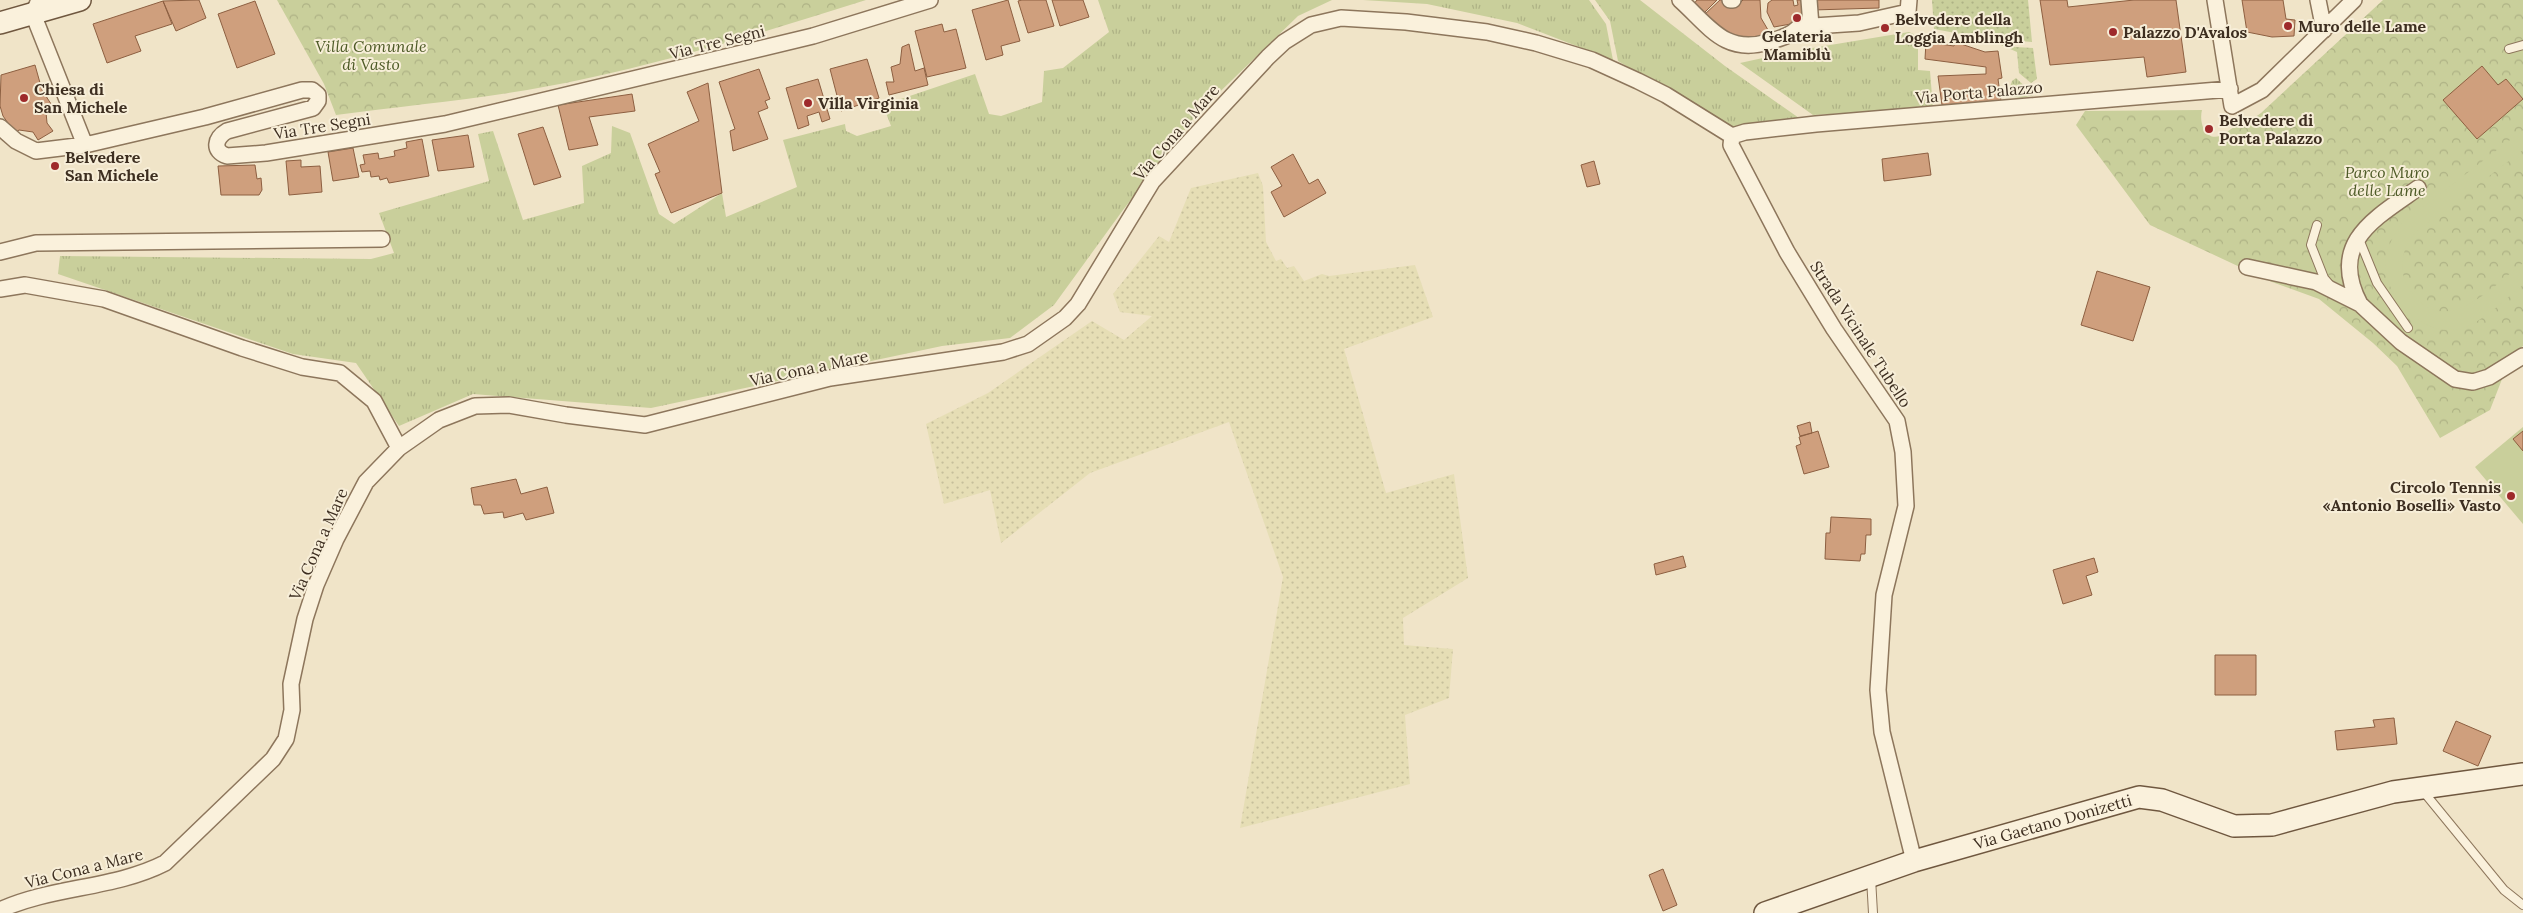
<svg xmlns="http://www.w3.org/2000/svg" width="2523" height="913" font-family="Lora,serif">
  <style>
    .farmland { fill: url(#farmland-dots) }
    .grass { fill: url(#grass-tufts) }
    .park { fill: url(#park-crowns) }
    .garden { fill: url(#garden-dots) }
    .pitch { fill: #c9cf9b }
    .building { fill: #cf9f7d; stroke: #8d5f41 }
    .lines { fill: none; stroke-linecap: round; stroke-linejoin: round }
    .lane-casing { stroke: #8d765c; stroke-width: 10 }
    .street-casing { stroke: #8d765c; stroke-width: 18 }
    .secondary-casing { stroke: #6f573f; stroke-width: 24 }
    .lane { stroke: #faf1dc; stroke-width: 8 }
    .street { stroke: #faf1dc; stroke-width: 15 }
    .secondary { stroke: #faf1dc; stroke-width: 21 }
    .poi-dot { fill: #9e2a2b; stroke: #f7eed8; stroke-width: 2 }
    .labels { text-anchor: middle; stroke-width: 4; stroke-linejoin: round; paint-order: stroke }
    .poi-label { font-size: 16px; font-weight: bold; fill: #3d2e20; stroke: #f7eed8; text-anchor: start }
    .street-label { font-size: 16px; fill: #3d2e20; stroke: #f7eed8 }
    .park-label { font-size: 16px; font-style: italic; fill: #4d5a26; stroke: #f7eed8 }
  </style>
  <defs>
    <pattern id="farmland-dots" width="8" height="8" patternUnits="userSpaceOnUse" patternTransform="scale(1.25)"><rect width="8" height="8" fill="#e6deb5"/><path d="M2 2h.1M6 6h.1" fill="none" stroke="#c6bf9b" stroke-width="1.8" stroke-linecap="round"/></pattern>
    <pattern id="grass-tufts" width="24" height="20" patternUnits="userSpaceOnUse" patternTransform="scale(1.25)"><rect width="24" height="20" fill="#c9cf9b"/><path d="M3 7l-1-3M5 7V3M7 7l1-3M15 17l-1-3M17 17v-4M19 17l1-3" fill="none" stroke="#aeb285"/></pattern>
    <pattern id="park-crowns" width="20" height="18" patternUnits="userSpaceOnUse" patternTransform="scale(1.25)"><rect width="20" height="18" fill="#c9cf9b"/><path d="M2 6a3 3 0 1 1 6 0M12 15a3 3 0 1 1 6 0" fill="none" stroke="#aeb285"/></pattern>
    <pattern id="garden-dots" width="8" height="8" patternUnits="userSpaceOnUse" patternTransform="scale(1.25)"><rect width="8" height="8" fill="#c9cf9b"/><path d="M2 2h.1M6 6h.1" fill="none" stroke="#aeb285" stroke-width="1.8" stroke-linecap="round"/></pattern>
  </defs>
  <rect width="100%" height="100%" fill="#f0e4c8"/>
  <path class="farmland" d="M 1258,173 L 1263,186 L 1266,242 L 1276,261 L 1281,259 L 1287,268 L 1294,266 L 1304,281 L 1322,274 L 1329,276 L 1415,265 L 1433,317 L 1344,349 L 1386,493 L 1454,474 L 1468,578 L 1403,618 L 1404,645 L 1453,649 L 1449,698 L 1405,715 L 1410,784 L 1240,828 L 1283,577 L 1229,422 L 1090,473 L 1001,543 L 990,490 L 944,504 L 926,424 L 988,393 L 1092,321 L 1124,340 L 1152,316 L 1120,312 L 1113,294 L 1159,236 L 1169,242 L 1191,188 Z"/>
  <path class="grass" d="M 1098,0 L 1332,0 L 1298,16 L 1197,114 L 1123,210 L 1054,305 L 1010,338 L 942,346 L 651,408 L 473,394 L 399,426 L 356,363 L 293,354 L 58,274 L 60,256 L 371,259 L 394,253 L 379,213 L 489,181 L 478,134 L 493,131 L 523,220 L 584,203 L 582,166 L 611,153 L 612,126 L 630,133 L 659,214 L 674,224 L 722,193 L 726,217 L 797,187 L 783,140 L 845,124 L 846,131 L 857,136 L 891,126 L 883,105 L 975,74 L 989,114 L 1001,116 L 1042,102 L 1044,71 L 1063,68 L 1109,32 Z
    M 1363,0 L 1589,0 L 1606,24 L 1613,60 L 1517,23 L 1427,4 Z
    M 1595,0 L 1640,0 L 1725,66 L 1799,118 L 1729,127 L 1618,61 L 1610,21 Z
    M 1909,32 L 1918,36 L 1918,70 L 1930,71 L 1933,108 L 1813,115 L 1740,63 L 1800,50 Z
    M 2016,78 L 2034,95 L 2022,98 L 2007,96 L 2006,92 L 2009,90 L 2012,81 Z"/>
  <path class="park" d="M 277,0 L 866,0 C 773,29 679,59 584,79 C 503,97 418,104 336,115 L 324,84 Z
    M 2383,0 L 2523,0 L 2523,346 L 2511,356 L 2490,410 L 2440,438 L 2397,366 L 2373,343 L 2319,299 L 2272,282 L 2150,225 L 2076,125 L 2085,111 L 2202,110 C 2199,121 2204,141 2220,136 C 2225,134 2229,130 2234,127 C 2243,122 2252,120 2261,113 Z"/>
  <path class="garden" d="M 1932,0 L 2028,0 L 2032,42 L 1982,38 L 1934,29 Z
    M 1996,39 L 2007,41 L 2015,47 L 2033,48 L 2037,79 L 2031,83 L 2019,73 L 2017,52 L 2001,45 L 1987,43 L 1987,40 Z"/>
  <path class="pitch" d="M 2523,130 L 2523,150 C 2497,170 2471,190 2445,210 C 2432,220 2415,229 2408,243 C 2401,256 2400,274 2408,287 C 2443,343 2489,289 2523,263 L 2523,285 C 2502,301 2477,330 2449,330 C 2420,330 2390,301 2386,272 C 2383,254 2392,237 2402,223 Z
    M 2523,427 L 2523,524 L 2475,467 Z"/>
  <path class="building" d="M 199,0 L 206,18 L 176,31 L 163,1 Z
    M 1008,0 L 1020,41 L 1001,46 L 1003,55 L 986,60 L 972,10 Z
    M 1022,0 L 1046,0 L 1054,26 L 1028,33 L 1018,1 Z
    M 1052,0 L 1083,0 L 1089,17 L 1060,26 Z
    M 1697,0 L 1717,0 L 1703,14 L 1693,5 Z
    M 1720,0 L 1725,0 L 1730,6 L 1740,3 L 1743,0 L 1760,0 L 1761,18 L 1771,35 L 1744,39 L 1731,36 L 1704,15 Z
    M 1772,0 L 1793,0 L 1794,6 L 1798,5 L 1797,0 L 1807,0 L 1809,15 L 1801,17 L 1802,22 L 1774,27 L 1767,12 L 1768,3 Z
    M 1812,0 L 1879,0 L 1879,8 L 1813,10 Z
    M 2040,0 L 2067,0 L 2068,7 L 2134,0 L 2176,0 L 2186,72 L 2147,77 L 2144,57 L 2050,65 Z
    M 2242,0 L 2283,0 L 2286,19 L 2295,20 L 2294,36 L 2272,37 L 2247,32 Z
    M 163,1 L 172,24 L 135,36 L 141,51 L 107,63 L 93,24 Z
    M 255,1 L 275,54 L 237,68 L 218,14 Z
    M 942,24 L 944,32 L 956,29 L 966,68 L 927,77 L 915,31 Z
    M 1926,42 L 1954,46 L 1955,42 L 1985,52 L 1998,51 L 2002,78 L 1998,79 L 2001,101 L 1942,105 L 1938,76 L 1986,74 L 1986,67 L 1925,59 Z
    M 909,44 L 915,71 L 924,68 L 928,85 L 889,95 L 886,82 L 894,82 L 891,67 L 900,64 L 902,47 Z
    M 867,59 L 879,98 L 841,111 L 830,69 Z
    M 35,65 L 42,90 L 53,107 L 46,112 L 47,123 L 53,131 L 38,140 L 33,132 L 19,130 L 15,133 L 3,116 L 0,106 L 1,75 Z
    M 2482,66 L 2498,85 L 2506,79 L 2523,99 L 2477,139 L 2443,100 Z
    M 759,69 L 770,99 L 765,101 L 768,108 L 758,112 L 768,139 L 733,151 L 730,131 L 735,129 L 719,82 Z
    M 818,79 L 830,119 L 822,122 L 819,112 L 807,116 L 809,125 L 798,129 L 786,88 Z
    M 708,83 L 722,193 L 671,213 L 655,174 L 660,172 L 648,144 L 699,121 L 687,92 Z
    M 632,94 L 635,111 L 589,117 L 598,145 L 569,150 L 558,105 Z
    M 543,127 L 561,177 L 534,185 L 518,134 Z
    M 468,135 L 474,167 L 438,171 L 432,140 Z
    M 422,139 L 429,176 L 389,183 L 387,178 L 380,180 L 379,176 L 371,177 L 370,171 L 362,172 L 360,165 L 365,164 L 363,155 L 378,153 L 379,159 L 395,156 L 394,151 L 407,148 L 406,142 Z
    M 353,148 L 359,177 L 333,181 L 328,152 Z
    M 1928,153 L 1931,175 L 1884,181 L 1882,159 Z
    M 1293,154 L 1309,184 L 1318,179 L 1326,193 L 1284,217 L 1271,192 L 1282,186 L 1271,167 Z
    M 301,160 L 301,167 L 320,166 L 322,192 L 289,195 L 286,161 Z
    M 1594,161 L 1600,184 L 1587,187 L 1581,165 Z
    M 255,165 L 257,179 L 261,178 L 262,190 L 259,195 L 221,195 L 218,166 Z
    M 2097,271 L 2150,287 L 2133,341 L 2081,325 Z
    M 1810,422 L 1812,433 L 1800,436 L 1797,426 Z
    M 1818,431 L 1829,467 L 1804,474 L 1796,446 L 1801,444 L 1799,437 Z
    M 2523,431 L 2523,451 L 2513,439 Z
    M 516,479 L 521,494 L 547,487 L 554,513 L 526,520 L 523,513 L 504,518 L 503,512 L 484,514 L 481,505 L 474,505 L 471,488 Z
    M 1831,517 L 1871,519 L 1871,535 L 1866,535 L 1865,554 L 1861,554 L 1860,561 L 1825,559 L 1826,533 L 1830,533 Z
    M 1683,556 L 1686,567 L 1656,575 L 1654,564 Z
    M 2094,558 L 2098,572 L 2086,576 L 2092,595 L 2063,604 L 2053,570 Z
    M 2215,655 L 2256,655 L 2256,695 L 2215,695 Z
    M 2394,718 L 2397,744 L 2337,750 L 2335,731 L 2375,727 L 2373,720 Z
    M 2456,721 L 2491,736 L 2478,766 L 2443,751 Z
    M 1663,869 L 1677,905 L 1663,911 L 1649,875 Z"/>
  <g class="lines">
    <g class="lane-casing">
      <path id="lane" d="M 2509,49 L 2523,45
        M 2317,225 L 2311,245 L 2324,278 L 2330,285
        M 2359,239 L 2377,283 L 2408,328
        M 2423,791 L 2504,890 L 2523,905
        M 1871,878 L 1873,913"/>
    </g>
    <g class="street-casing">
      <path id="street" d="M 39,0 L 33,14 L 85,145
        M 1680,0 C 1709,26 1725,55 1768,42 C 1781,38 1790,36 1799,27 L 1859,23 L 1908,12 L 1909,0
        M 1730,0 L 1733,0
        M 1809,0 L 1811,26
        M 2215,0 L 2232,106 L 2262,90 L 2354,0
        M 2318,0 L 2324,30
        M 0,127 L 16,141 L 36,151 L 85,145 L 205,117 L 302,90 L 312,90 L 318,95 L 318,101 L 313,108 L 227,131 C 215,138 212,151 227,156 L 266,153 L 445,124 L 813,36 L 930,0
        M 1732,136 L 1731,145 L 1787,252 L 1834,329 L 1897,421 L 1903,452 L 1906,506 L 1884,595 L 1878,690 L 1882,732 L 1914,861
        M 1732,136 L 1745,132 L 1816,124 L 2230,89
        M 0,252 L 36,243 L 382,239
        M 2247,267 L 2316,282 L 2360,304 L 2401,342 L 2455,379 L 2473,382 L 2489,377 L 2523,356
        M 0,289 L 25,285 L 104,299 L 242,348 L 302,367 L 340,373 L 374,401 L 399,448
        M 2360,304 C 2328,243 2374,219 2418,188
        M 0,910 C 53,886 114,889 165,863 L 273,759 L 286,739 L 292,710 L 291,684 L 305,619 L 316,585 L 336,539 L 366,482 L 399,448 L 439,420 L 475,406 L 509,405 L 566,415 L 645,425 L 830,378 L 1003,352 L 1028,344 L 1065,318 L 1078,304 L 1152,182 L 1268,57 L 1284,42 L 1311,25 L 1341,18 L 1406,22 L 1487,32 L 1536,43 L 1592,60 L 1638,81 L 1666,95 L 1732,136"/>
    </g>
    <g class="secondary-casing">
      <g id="secondary">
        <path d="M 0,23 L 80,0"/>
        <path id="s1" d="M 1765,913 L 1914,861 L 2139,797 L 2162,800 L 2234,826 L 2272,825 L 2393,792 L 2523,774"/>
      </g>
    </g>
    <use href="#lane" class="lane"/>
    <use href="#street" class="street"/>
    <use href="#secondary" class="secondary"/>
  </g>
  <g class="poi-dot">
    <circle cx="1797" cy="18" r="5"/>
    <circle cx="2288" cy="26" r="5"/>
    <circle cx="1885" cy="28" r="5"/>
    <circle cx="2113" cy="32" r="5"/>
    <circle cx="24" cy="98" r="5"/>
    <circle cx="808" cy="103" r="5"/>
    <circle cx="2209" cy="129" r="5"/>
    <circle cx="55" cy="166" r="5"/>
    <circle cx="2511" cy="496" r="5"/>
  </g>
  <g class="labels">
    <g class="poi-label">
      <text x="1895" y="25">Belvedere della<tspan x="1895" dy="18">Loggia Amblingh</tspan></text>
      <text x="2298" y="32">Muro delle Lame</text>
      <text x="2123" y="38">Palazzo D'Avalos</text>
      <text x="1797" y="42" text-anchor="middle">Gelateria<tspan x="1797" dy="18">Mamiblù</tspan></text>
      <text x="34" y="95">Chiesa di<tspan x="34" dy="18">San Michele</tspan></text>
      <text x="818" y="109">Villa Virginia</text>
      <text x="2219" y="126">Belvedere di<tspan x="2219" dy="18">Porta Palazzo</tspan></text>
      <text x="65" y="163">Belvedere<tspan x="65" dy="18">San Michele</tspan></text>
      <text x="2501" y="493" text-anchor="end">Circolo Tennis<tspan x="2501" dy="18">«Antonio Boselli» Vasto</tspan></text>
    </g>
    <g class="street-label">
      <text transform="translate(717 42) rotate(-14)" y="6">Via Tre Segni</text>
      <text transform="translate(1979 92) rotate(-5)" y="6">Via Porta Palazzo</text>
      <text transform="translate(322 126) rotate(-9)" y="6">Via Tre Segni</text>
      <text transform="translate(1176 132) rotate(-49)" y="6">Via Cona a Mare</text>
      <text transform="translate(1861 334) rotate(57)" y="6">Strada Vicinale Tubello</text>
      <text transform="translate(809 368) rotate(-12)" y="6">Via Cona a Mare</text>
      <text transform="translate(318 544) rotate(-66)" y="6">Via Cona a Mare</text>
      <text dy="6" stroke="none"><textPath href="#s1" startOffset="302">Via Gaetano Donizetti</textPath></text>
      <text transform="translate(84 868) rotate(-14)" y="6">Via Cona a Mare</text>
    </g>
    <g class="park-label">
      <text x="371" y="52">Villa Comunale<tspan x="371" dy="18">di Vasto</tspan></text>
      <text x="2387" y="178">Parco Muro<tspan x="2387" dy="18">delle Lame</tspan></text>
    </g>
  </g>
</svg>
